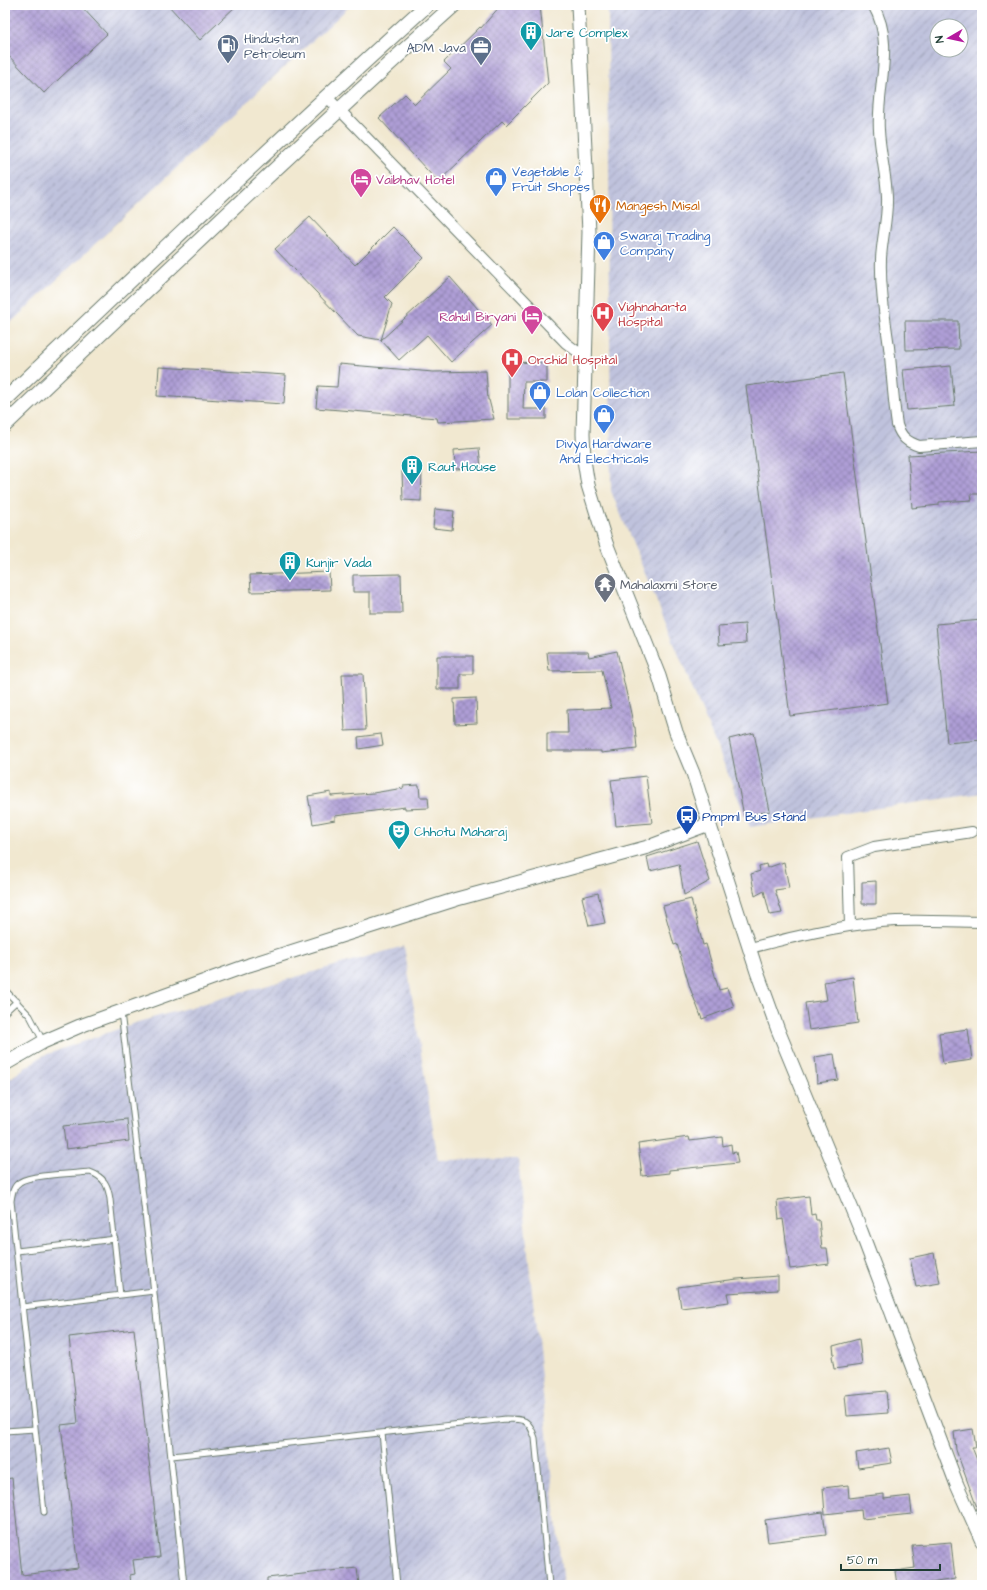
<svg xmlns="http://www.w3.org/2000/svg" width="987" height="1590" font-family="'Architects Daughter',sans-serif">
  <style>
    .industrial { fill: url(#industrial-furrows); fill-rule: evenodd }
    .building { fill: url(#building-cross-hatch) }
    .lines { fill: none; stroke-linecap: round; stroke-linejoin: round }
    .service-casing { stroke: #68796b; stroke-width: 7 }
    .minor-casing { stroke: #68796b; stroke-width: 12 }
    .tertiary-casing { stroke: #68796b; stroke-width: 15 }
    .secondary-casing { stroke: #68796b; stroke-width: 16 }
    .service { stroke: #fff; stroke-width: 5 }
    .minor { stroke: #fff; stroke-width: 10 }
    .tertiary { stroke: #fff; stroke-width: 13 }
    .secondary { stroke: #fff; stroke-width: 14 }
    .labels { text-anchor: middle; stroke-width: 3.5; stroke-linejoin: round; paint-order: stroke }
    .culture-label { font-size: 13px; fill: #0d838f; stroke: #fff; text-anchor: start }
    .service-label { font-size: 13px; fill: #4e5e75; stroke: #fff; text-anchor: start }
    .shop-label { font-size: 13px; fill: #366cbe; stroke: #fff; text-anchor: start }
    .hotel-label { font-size: 13px; fill: #b23c85; stroke: #fff; text-anchor: start }
    .food-label { font-size: 13px; fill: #c56008; stroke: #fff; text-anchor: start }
    .health-label { font-size: 13px; fill: #be3a42; stroke: #fff; text-anchor: start }
    .worship-label { font-size: 13px; fill: #5b616d; stroke: #fff; text-anchor: start }
    .transit-label { font-size: 13px; fill: #164399; stroke: #fff; text-anchor: start }
  </style>
  <defs>
    <pattern id="industrial-furrows" width="10" height="10" patternUnits="userSpaceOnUse"><rect width="10" height="10" fill="#bfc2dd"/><path d="M-1 1l2-2M0 10L10 0M9 11l2-2" fill="none" stroke="#9b9fb4"/></pattern>
    <pattern id="building-cross-hatch" width="8" height="8" patternUnits="userSpaceOnUse"><rect width="8" height="8" fill="#ae9ed6"/><path d="M0 0l8 8M0 8l8-8" fill="none" stroke="#8d82ae"/></pattern>
  </defs>
  <rect width="100%" height="100%" fill="#fff"/>
  <filter id="ink" filterUnits="userSpaceOnUse"><feTurbulence type="fractalNoise" baseFrequency=".025" numOctaves="2"/><feDisplacementMap in="SourceGraphic" scale="8" xChannelSelector="R" yChannelSelector="G"/><feConvolveMatrix kernelMatrix="1 2 1 2 8 2 1 2 1" color-interpolation-filters="sRGB"/></filter>
  <filter id="wash" filterUnits="userSpaceOnUse"><feTurbulence type="fractalNoise" baseFrequency=".012" numOctaves="4" result="noise"/><feDisplacementMap in="SourceGraphic" scale="16" xChannelSelector="R" yChannelSelector="G"/><feGaussianBlur stdDeviation="0.9" result="paint"/><feColorMatrix in="noise" values="0 0 0 0 0 0 0 0 0 0 0 0 0 0 0 0 0 1.4 0 .05"/><feComposite in="paint" operator="in"/></filter>
  <g filter="url(#wash)">
    <rect width="100%" height="100%" fill="#f1e8d0"/>
    <path class="industrial" d="M 5,5 L 351,5 L 5,328 Z
      M 608,5 L 982,5 L 982,793 L 750,827 L 611,491 ZM 937,26 L 961,26 L 961,50 L 937,50 Z
      M 404,946 L 438,1160 L 518,1159 L 563,1585 L 5,1585 L 5,1082 L 42,1056 L 138,1022 Z"/>
    <g id="blocks">
      <path class="building" d="M 5,5 L 80,5 L 107,34 L 44,93 L 5,52 Z
        M 168,5 L 237,5 L 200,40 Z
        M 501,5 L 540,5 L 548,83 L 506,125 L 502,121 L 438,182 L 379,118 L 405,94 L 415,104 L 451,69 L 444,62 L 480,27 L 481,28 Z
        M 310,217 L 355,265 L 393,227 L 424,258 L 385,297 L 392,304 L 381,340 L 358,336 L 275,249 Z
        M 450,277 L 492,325 L 451,362 L 427,335 L 399,360 L 381,340 Z
        M 905,321 L 958,321 L 959,349 L 906,350 Z
        M 508,362 L 547,363 L 547,382 L 524,382 L 523,409 L 546,409 L 546,419 L 508,419 Z
        M 339,364 L 433,372 L 486,371 L 488,400 L 489,400 L 494,419 L 438,422 L 437,418 L 316,408 L 318,386 L 337,387 Z
        M 951,366 L 955,406 L 907,410 L 903,370 Z
        M 159,367 L 286,375 L 284,404 L 157,396 Z
        M 843,373 L 888,703 L 790,716 L 746,386 Z
        M 479,448 L 481,468 L 455,469 L 454,450 Z
        M 982,451 L 982,494 L 971,494 L 972,500 L 939,502 L 939,505 L 912,508 L 908,455 Z
        M 422,470 L 421,501 L 403,500 L 402,471 Z
        M 435,509 L 454,511 L 452,530 L 433,528 Z
        M 329,572 L 330,590 L 251,592 L 250,575 Z
        M 401,574 L 402,613 L 370,613 L 370,592 L 353,592 L 353,575 Z
        M 982,620 L 982,740 L 947,743 L 936,624 Z
        M 745,624 L 746,643 L 719,645 L 718,626 Z
        M 617,651 L 634,727 L 635,727 L 637,749 L 601,753 L 601,751 L 547,751 L 547,733 L 568,733 L 567,710 L 611,708 L 602,670 L 549,671 L 547,652 L 588,652 L 589,657 Z
        M 437,656 L 473,656 L 473,674 L 460,674 L 460,689 L 437,689 Z
        M 342,674 L 363,674 L 366,730 L 345,731 Z
        M 476,698 L 477,723 L 455,724 L 454,699 Z
        M 754,733 L 770,811 L 744,816 L 729,739 Z
        M 381,734 L 383,745 L 359,749 L 358,737 Z
        M 646,776 L 652,823 L 616,826 L 611,780 Z
        M 419,785 L 420,797 L 428,797 L 429,808 L 405,809 L 405,807 L 335,816 L 335,820 L 313,824 L 308,796 L 331,792 L 331,796 L 373,793 L 404,788 L 403,786 Z
        M 697,841 L 710,881 L 684,895 L 679,864 L 650,871 L 647,857 Z
        M 784,862 L 789,888 L 775,890 L 782,913 L 770,915 L 764,891 L 755,896 L 751,874 L 760,871 L 759,866 L 766,864 L 767,868 Z
        M 876,881 L 876,904 L 862,904 L 862,882 Z
        M 598,893 L 605,923 L 589,926 L 582,897 Z
        M 691,899 L 703,945 L 706,944 L 719,990 L 727,988 L 734,1007 L 702,1019 L 690,988 L 677,944 L 674,945 L 663,906 Z
        M 853,977 L 858,1023 L 809,1030 L 805,1003 L 827,1000 L 824,982 Z
        M 968,1029 L 972,1060 L 943,1064 L 939,1033 Z
        M 834,1054 L 838,1080 L 817,1083 L 815,1057 Z
        M 127,1119 L 129,1141 L 66,1149 L 63,1126 Z
        M 689,1137 L 690,1141 L 722,1137 L 723,1146 L 731,1144 L 732,1153 L 736,1152 L 738,1163 L 669,1170 L 669,1173 L 642,1176 L 638,1144 Z
        M 809,1196 L 811,1215 L 815,1214 L 816,1220 L 819,1220 L 822,1248 L 827,1248 L 829,1264 L 790,1269 L 783,1219 L 779,1220 L 777,1200 Z
        M 934,1253 L 940,1283 L 916,1287 L 910,1258 Z
        M 778,1276 L 778,1290 L 727,1293 L 729,1302 L 681,1308 L 678,1287 L 737,1279 Z
        M 134,1329 L 160,1557 L 133,1560 L 135,1574 L 130,1575 L 131,1585 L 5,1585 L 5,1479 L 12,1478 L 22,1575 L 78,1568 L 61,1425 L 78,1423 L 69,1337 Z
        M 859,1339 L 862,1365 L 834,1369 L 832,1356 L 834,1355 L 833,1346 Z
        M 886,1391 L 888,1413 L 847,1416 L 845,1395 Z
        M 973,1429 L 976,1447 L 972,1447 L 982,1473 L 982,1515 L 980,1516 L 956,1450 L 954,1432 Z
        M 889,1448 L 892,1463 L 858,1468 L 856,1453 Z
        M 848,1485 L 849,1498 L 884,1494 L 884,1499 L 910,1496 L 912,1514 L 862,1519 L 861,1510 L 825,1514 L 823,1488 Z
        M 823,1512 L 826,1535 L 768,1542 L 765,1520 Z
        M 951,1542 L 955,1579 L 917,1585 L 897,1585 L 895,1571 L 915,1568 L 912,1545 Z
        M 357,1568 L 359,1585 L 267,1585 L 267,1578 Z"/>
    </g>
  </g>
  <g filter="url(#ink)">
    <use href="#blocks" fill-opacity="0" stroke="#68796b" stroke-width="1"/>
    <g class="lines">
      <g class="service-casing">
        <path id="service" d="M 5,406 L 14,415
          M 5,990 L 30,1016 L 43,1041
          M 5,1012 L 17,1001
          M 121,1012 L 151,1264 L 184,1585
          M 17,1251 L 115,1239
          M 22,1307 L 154,1291
          M 5,1431 L 35,1429
          M 382,1433 L 397,1585
          M 172,1456 L 506,1419 C 524,1419 529,1419 535,1438 L 549,1585
          M 44,1512 L 11,1201 C 12,1194 13,1186 20,1182 C 32,1174 74,1174 90,1172 C 104,1177 108,1185 110,1199 L 120,1295"/>
      </g>
      <g class="minor-casing">
        <path id="minor" d="M 873,5 C 896,44 876,88 879,130 C 880,152 886,174 887,196 C 888,217 882,238 881,259 C 880,288 885,318 889,347 C 892,373 893,399 897,425 C 901,437 907,442 919,446 L 982,441
          M 327,97 L 566,343 L 586,358
          M 850,925 L 848,857 L 874,847 L 972,832
          M 750,948 C 793,937 837,926 881,922 C 914,919 949,922 982,922"/>
      </g>
      <g class="tertiary-casing">
        <path id="tertiary" d="M 578,5 L 589,232 L 583,434 L 584,460 L 588,485 L 606,543 L 659,676 L 676,732 L 693,773 L 757,972 L 778,1030 L 861,1231 L 957,1485 L 982,1541
          M 5,1064 L 43,1042 L 80,1026 L 249,965 L 457,899 L 648,847 L 709,824"/>
      </g>
      <g class="secondary-casing">
        <path id="secondary" d="M 5,400 C 144,267 284,134 427,5
          M 5,425 C 153,284 302,142 454,5"/>
      </g>
      <use href="#service" class="service"/>
      <use href="#minor" class="minor"/>
      <use href="#tertiary" class="tertiary"/>
      <use href="#secondary" class="secondary"/>
    </g>
  </g>
  <defs>
    <g id="building-pin" transform="scale(1.15)"><path d="M0 17L-7.5 6A9.5 9.5 0 1 1 7.5 6Z" fill="#0f9aa8" stroke="#fff"/><path d="M-4-6H4V6H1V3H-1V6H-4ZM-2.5-4.3h1.7v1.8h-1.7ZM.8-4.3h1.7v1.8H.8ZM-2.5-1h1.7V.8h-1.7ZM.8-1h1.7V.8H.8Z" fill="#fff"/></g>
    <g id="fuel-pin" transform="scale(1.15)"><path d="M0 17L-7.5 6A9.5 9.5 0 1 1 7.5 6Z" fill="#5c6f8a" stroke="#fff"/><path d="M-5.5-6h7V0h2V4h1.3V-2.5L3-4.5l.8-.8L6-3V5H2.5V1h-1V6h-7ZM-4.2-4.7v3.2H.2V-4.7Z" fill="#fff"/></g>
    <g id="office-pin" transform="scale(1.15)"><path d="M0 17L-7.5 6A9.5 9.5 0 1 1 7.5 6Z" fill="#5c6f8a" stroke="#fff"/><path d="M-6-3h4V-5.5h4V-3h4V5H-6ZM-1-4.5V-3h2v-1.5ZM-6 0V1H6V0Z" fill="#fff"/></g>
    <g id="shop-pin" transform="scale(1.15)"><path d="M0 17L-7.5 6A9.5 9.5 0 1 1 7.5 6Z" fill="#3f7fe0" stroke="#fff"/><path d="M-5-2.5h2.3a2.7 3.5 0 0 1 5.4 0H5L5.5 6h-11ZM-1.5-2.5h3a1.5 2.3 0 0 0-3 0Z" fill="#fff"/></g>
    <g id="hotel-pin" transform="scale(1.15)"><path d="M0 17L-7.5 6A9.5 9.5 0 1 1 7.5 6Z" fill="#d1479c" stroke="#fff"/><path d="M-6-4.5h1.5V1H6V5H4.5V3h-9V5H-6ZM-4 0a1.8 1.8 0 1 1 3.6 0ZM.5 0V-2.5h3Q6-2.5 6 0Z" fill="#fff"/></g>
    <g id="restaurant-pin" transform="scale(1.15)"><path d="M0 17L-7.5 6A9.5 9.5 0 1 1 7.5 6Z" fill="#e8710a" stroke="#fff"/><path d="M-5-6h1v4h1v-4h1v4h1v-4h1v5L-1.5 .5V6h-2V.5L-5-1ZM5-6V6H3V1.5H1.5Q1.5-4 5-6Z" fill="#fff"/></g>
    <g id="hospital-pin" transform="scale(1.15)"><path d="M0 17L-7.5 6A9.5 9.5 0 1 1 7.5 6Z" fill="#e0444e" stroke="#fff"/><path d="M-5-5h3v3.5h4V-5h3V5h-3V1.5h-4V5h-3Z" fill="#fff"/></g>
    <g id="temple-pin" transform="scale(1.15)"><path d="M0 17L-7.5 6A9.5 9.5 0 1 1 7.5 6Z" fill="#6b7280" stroke="#fff"/><path d="M0-6L5-2H3V0L6.5 2.5H4V6H1.5V3h-3V6H-4V2.5H-6.5L-3 0V-2H-5Z" fill="#fff"/></g>
    <g id="bus-pin" transform="scale(1.15)"><path d="M0 17L-7.5 6A9.5 9.5 0 1 1 7.5 6Z" fill="#1a4fb4" stroke="#fff"/><path d="M-5-6H5V4H4V6H2V4H-2V6H-4V4H-5ZM-3.5-4V0h7V-4ZM-3.5 1.2v1.5H-2V1.2ZM2 1.2v1.5H3.5V1.2Z" fill="#fff"/></g>
    <g id="theatre-pin" transform="scale(1.15)"><path d="M0 17L-7.5 6A9.5 9.5 0 1 1 7.5 6Z" fill="#0f9aa8" stroke="#fff"/><path d="M-5-5.5Q0-4 5-5.5V0Q5 5 0 6Q-5 5-5 0ZM-3.3-2.5H-1v1.5H-3.3ZM1-2.5H3.3v1.5H1ZM-2.8 1Q0 5.5 2.8 1Z" fill="#fff"/></g>
  </defs>
  <g fill-rule="evenodd">
    <use href="#building-pin" x="531" y="32"/>
    <use href="#fuel-pin" x="228" y="45"/>
    <use href="#office-pin" x="481" y="47"/>
    <use href="#shop-pin" x="496" y="178"/>
    <use href="#hotel-pin" x="361" y="179"/>
    <use href="#restaurant-pin" x="600" y="205"/>
    <use href="#shop-pin" x="604" y="242"/>
    <use href="#hospital-pin" x="603" y="313"/>
    <use href="#hotel-pin" x="532" y="316"/>
    <use href="#hospital-pin" x="512" y="359"/>
    <use href="#shop-pin" x="540" y="392"/>
    <use href="#shop-pin" x="604" y="415"/>
    <use href="#building-pin" x="412" y="466"/>
    <use href="#building-pin" x="290" y="562"/>
    <use href="#temple-pin" x="605" y="584"/>
    <use href="#bus-pin" x="687" y="816"/>
    <use href="#theatre-pin" x="399" y="831"/>
  </g>
  <g class="labels">
    <g class="culture-label">
      <text x="546" y="37">Jare Complex</text>
      <text x="428" y="471">Raut House</text>
      <text x="306" y="567">Kunjir Vada</text>
      <text x="414" y="836">Chhotu Maharaj</text>
    </g>
    <g class="service-label">
      <text x="244" y="43">Hindustan<tspan x="244" dy="15">Petroleum</tspan></text>
      <text x="466" y="52" text-anchor="end">ADM Java</text>
    </g>
    <g class="shop-label">
      <text x="512" y="176">Vegetable &amp;<tspan x="512" dy="15">Fruit Shopes</tspan></text>
      <text x="620" y="240">Swaraj Trading<tspan x="620" dy="15">Company</tspan></text>
      <text x="556" y="397">Lolan Collection</text>
      <text x="604" y="448" text-anchor="middle">Divya Hardware<tspan x="604" dy="15">And Electricals</tspan></text>
    </g>
    <g class="hotel-label">
      <text x="376" y="184">Vaibhav Hotel</text>
      <text x="516" y="321" text-anchor="end">Rahul Biryani</text>
    </g>
    <g class="food-label">
      <text x="616" y="210">Mangesh Misal</text>
    </g>
    <g class="health-label">
      <text x="618" y="311">Vighnaharta<tspan x="618" dy="15">Hospital</tspan></text>
      <text x="528" y="364">Orchid Hospital</text>
    </g>
    <g class="worship-label">
      <text x="620" y="589">Mahalaxmi Store</text>
    </g>
    <g class="transit-label">
      <text x="702" y="821">Pmpml Bus Stand</text>
    </g>
  </g>
  <rect width="987" height="1590" fill="none" stroke="#fff" stroke-width="20"/>
  <g transform="translate(949 38) rotate(261)"><circle r="19" fill="#ffffff" stroke="#a5b1ae"/>
  <path d="M0-3L7 15L0 10L-7 15Z" fill="#b5179e"/>
  <text y="-6" font-size="11" font-weight="bold" text-anchor="middle" fill="#1f3d34">N</text>
  </g>
  <path d="M841 1564v6h99v-6" fill="none" stroke="#1f3d34" stroke-width="2"/>
  <text x="847" y="1564" font-size="12" fill="#1f3d34" stroke="#ffffff" stroke-width="3" paint-order="stroke">50 m</text>
</svg>
